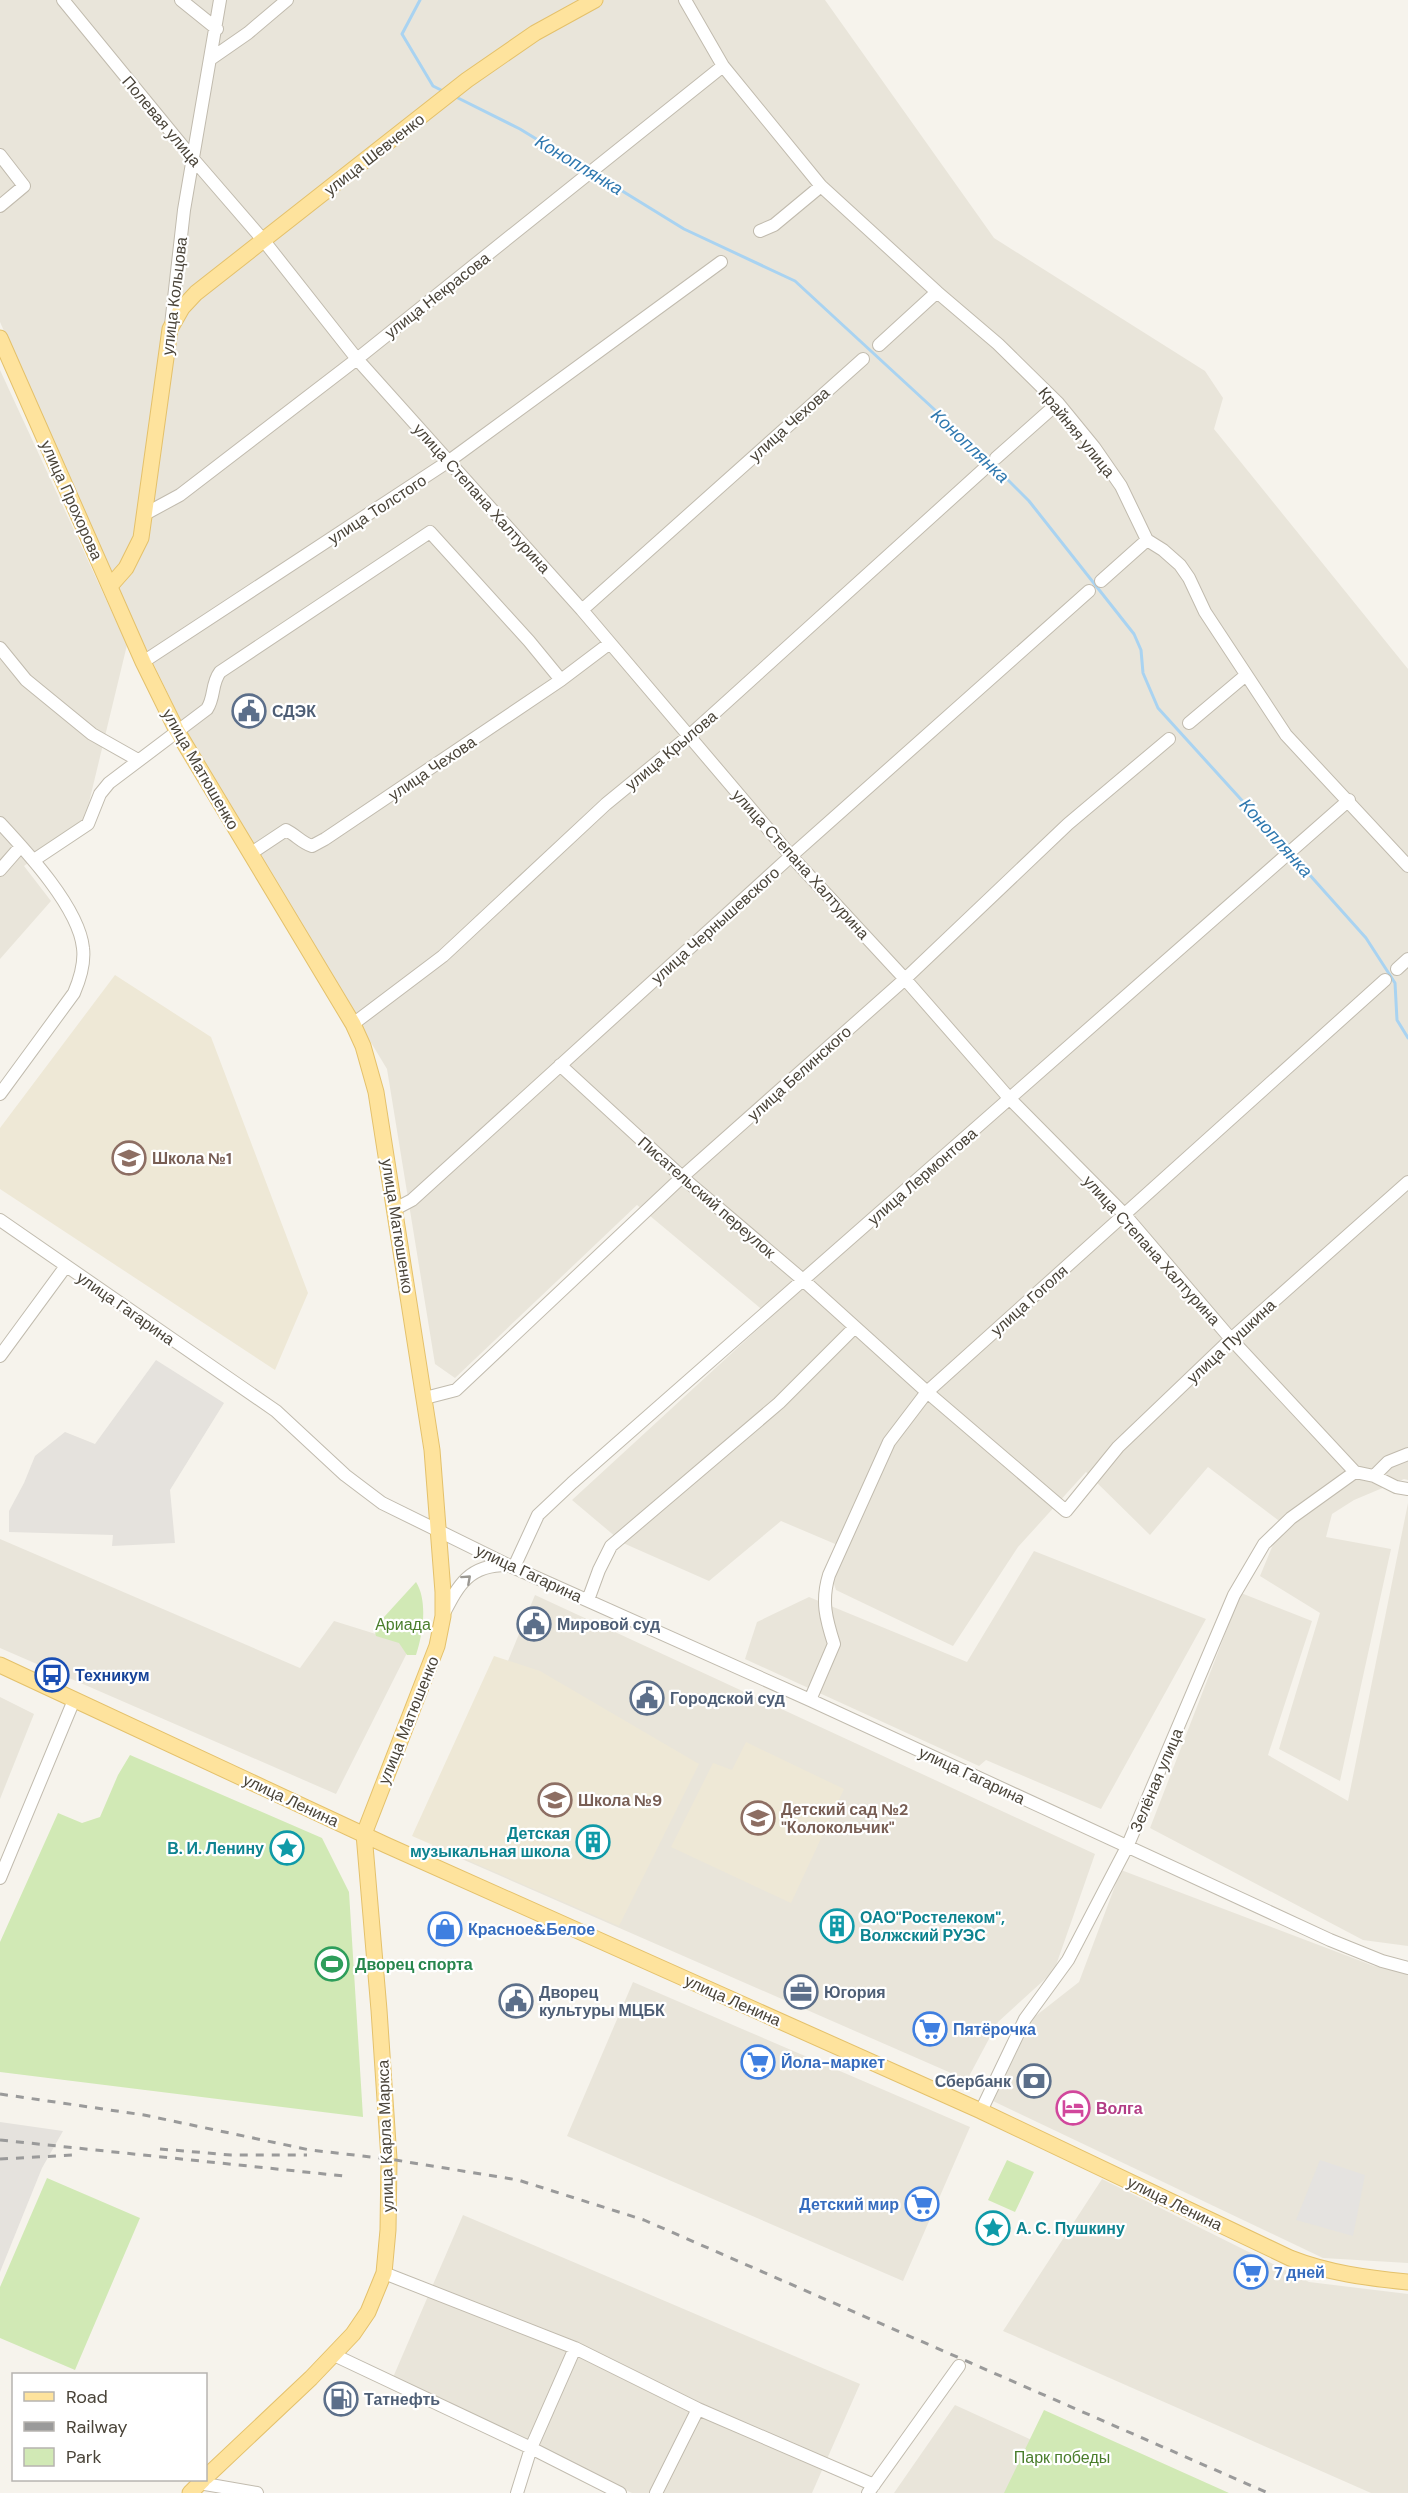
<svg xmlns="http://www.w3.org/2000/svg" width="1408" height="2493" font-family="'DM Sans',sans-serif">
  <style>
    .residential { fill: #e9e5da }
    .industrial { fill: #e5e2dd }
    .education { fill: #eee8d6 }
    .green { fill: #d1e9b5 }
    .parking { fill: #e5e3e0 }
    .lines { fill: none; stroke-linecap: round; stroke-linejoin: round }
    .stream { stroke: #a9d3f1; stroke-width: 3 }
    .minor-casing { stroke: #c1bbae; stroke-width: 14 }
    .major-casing { stroke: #e4c16b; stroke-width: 17 }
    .minor { stroke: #fff; stroke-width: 12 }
    .major { stroke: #fee39d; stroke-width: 15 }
    .rail { stroke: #9a9a9a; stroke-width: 3; stroke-dasharray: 8 8; stroke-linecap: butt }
    .oneway { stroke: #9b9892 }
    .labels { text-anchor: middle; stroke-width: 4.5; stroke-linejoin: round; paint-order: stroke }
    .street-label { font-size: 16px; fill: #4a4439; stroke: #fff }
    .service-label { font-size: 16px; font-weight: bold; fill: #4e5e75; stroke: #fff; text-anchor: start }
    .education-label { font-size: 16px; font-weight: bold; fill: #785e54; stroke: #fff; text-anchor: start }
    .park-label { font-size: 16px; fill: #497d2b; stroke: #fff }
    .transit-label { font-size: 16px; font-weight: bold; fill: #164399; stroke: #fff; text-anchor: start }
    .culture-label { font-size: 16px; font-weight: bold; fill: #0d838f; stroke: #fff; text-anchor: end }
    .shop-label { font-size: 16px; font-weight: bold; fill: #366cbe; stroke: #fff; text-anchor: start }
    .leisure-label { font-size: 16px; font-weight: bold; fill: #27864d; stroke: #fff; text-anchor: start }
    .hotel-label { font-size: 16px; font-weight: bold; fill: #b23c85; stroke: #fff; text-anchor: start }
    .water-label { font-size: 18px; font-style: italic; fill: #2f78af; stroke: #fff }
  </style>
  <rect width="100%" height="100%" fill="#f6f3ec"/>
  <path class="residential" d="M 0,0 L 825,0 L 994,238 L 1205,371 L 1223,398 L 1214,429 L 1408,669 L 1408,1480 L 1404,1479 L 1354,1500 L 1332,1514 L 1326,1537 L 1391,1549 L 1340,1781 L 1279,1749 L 1320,1613 L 1260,1576 L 1282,1523 L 1208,1467 L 1150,1535 L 1086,1472 L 1018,1547 L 953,1646 L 836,1590 L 833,1581 L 847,1549 L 781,1521 L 709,1581 L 623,1543 L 572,1500 L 771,1317 L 637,1205 L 455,1378 L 435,1364 L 387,1069 L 199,758 L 131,617 L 0,322 Z
    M 0,370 L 127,645 L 85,819 L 24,866 L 51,901 L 0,959 Z
    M 1408,1503 L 1408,1946 L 1363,1940 L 1150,1828 L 1241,1593 L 1312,1621 L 1268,1755 L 1348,1801 Z
    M 0,1539 L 300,1668 L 334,1621 L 411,1645 L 336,1794 L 0,1648 Z
    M 1034,1551 L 1206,1619 L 1101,1809 L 986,1760 L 979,1766 L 745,1659 L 757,1622 L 809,1597 L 967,1662 Z
    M 535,1595 L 1095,1854 L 1054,1971 L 998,2022 L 967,2080 L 432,1846 Z
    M 0,1697 L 34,1714 L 0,1799 Z
    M 1121,1870 L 1374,1966 L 1408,1972 L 1408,2263 L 1323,2258 L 993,2101 L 1033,2018 L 1079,1982 Z
    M 633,1982 L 970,2127 L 903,2281 L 567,2136 Z
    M 1102,2179 L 1309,2282 L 1408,2294 L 1408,2493 L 1371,2493 L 1003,2331 Z
    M 463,2215 L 860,2384 L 812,2493 L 632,2493 L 391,2382 Z
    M 955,2405 L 1036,2442 L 1013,2493 L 894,2493 Z"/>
  <path class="industrial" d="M 156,1360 L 224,1403 L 170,1490 L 175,1543 L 112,1546 L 113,1535 L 9,1532 L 9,1511 L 24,1483 L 35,1456 L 65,1432 L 95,1444 Z
    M 0,2122 L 63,2131 L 42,2168 L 0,2272 Z"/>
  <path class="education" d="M 115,975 L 211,1037 L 308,1293 L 275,1370 L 0,1189 L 0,1128 Z
    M 494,1656 L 540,1671 L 699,1764 L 619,1926 L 412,1836 Z
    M 746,1742 L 844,1789 L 791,1903 L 671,1847 L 713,1763 L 732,1770 Z"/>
  <path class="green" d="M 416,1582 C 428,1601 423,1634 416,1655 L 407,1655 L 399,1643 L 376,1636 L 374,1628 Z
    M 130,1755 L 322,1838 L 349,1892 L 363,2117 L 0,2072 L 0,1942 L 58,1813 L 82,1823 L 100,1817 L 118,1775 Z
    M 1007,2160 L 1034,2172 L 1015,2212 L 988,2200 Z
    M 47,2178 L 140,2218 L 75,2370 L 0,2338 L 0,2287 Z
    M 1044,2410 L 1229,2493 L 1004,2493 Z"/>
  <path class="parking" d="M 1320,2160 L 1365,2175 L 1353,2236 L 1296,2220 Z"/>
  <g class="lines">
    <path class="stream" d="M 420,0 L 402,34 L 433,86 L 445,92
      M 454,96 L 520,129 L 587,170
      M 593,173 L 684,229 L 795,281 L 974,446 L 1029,501 L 1134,634 L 1141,650 L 1143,673 L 1158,708 L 1286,849
      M 1291,854 L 1366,938 L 1395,983 L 1397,1020 L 1408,1038"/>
    <g class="minor-casing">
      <path id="minor" d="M 63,0 L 194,160 L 264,241 L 357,359 L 582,610 L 791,856 L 905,979 L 1010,1099 L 1125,1215 L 1231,1339 L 1355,1472
        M 181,0 L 217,29
        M 685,0 L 723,66 L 821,186 L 937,292 L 998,344 L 1058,403 L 1094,447 L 1121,486 L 1147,540 L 1163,550 L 1180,565 L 1189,578 L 1205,612 L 1286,735 L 1408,866
        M 212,58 L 248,33 L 287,0
        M 0,155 L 24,186 L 0,206
        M 760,231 L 774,225 L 821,186
        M 171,325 L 184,210 L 220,0
        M 879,345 L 937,292
        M 996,458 L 1058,403
        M 145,514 L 180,495 L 357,359 L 723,66
        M 1101,581 L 1147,540
        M 582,610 L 863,359
        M 0,648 L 26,680 L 92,734 L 138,760
        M 143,662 L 449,461 L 721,262
        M 1189,723 L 1246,675
        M 0,823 C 27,852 79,908 83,948 C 85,964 80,979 74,993 L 0,1094
        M 250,854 L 286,830 C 296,835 302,843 312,846 L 325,839 L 561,680 L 610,643
        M 34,860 L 88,824 L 100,794 L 109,783 L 207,709 C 215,697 211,684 220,672 L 430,532 L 529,641 L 561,680
        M 0,870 L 21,846
        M 1397,969 L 1408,959
        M 353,1024 L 443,956 L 606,804 L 689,736 L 984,469
        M 560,1065 L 682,1177 L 803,1280 L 927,1392 L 1066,1511 L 1118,1447 L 1231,1339 L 1408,1182
        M 395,1209 L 412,1200 L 791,856 L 1089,591
        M 0,1220 L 276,1411 L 345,1475 L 382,1503 L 508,1565 L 810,1700 L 1330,1940 L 1382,1961 L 1408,1968
        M 0,1356 L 66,1266
        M 425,1398 L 456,1390 L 682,1177 L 905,979 L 1068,824 L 1169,739
        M 1355,1472 L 1374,1476 L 1396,1487 L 1408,1489
        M 1374,1476 L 1388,1462 L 1408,1454
        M 514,1567 L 538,1515 L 572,1483 L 1349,800
        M 588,1600 L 599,1570 L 611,1546 L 779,1403 L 855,1327
        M 443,1615 C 459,1584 469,1565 507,1565
        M 810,1700 L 834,1644 C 826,1619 821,1601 829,1575 L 889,1442 L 927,1392 L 1385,980
        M 0,1878 L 74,1700
        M 981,2111 L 1025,2019 L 1068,1960 L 1127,1847 L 1234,1595 L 1264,1544 L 1291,1518 L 1355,1472
        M 384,2273 L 575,2348 L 698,2409 L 874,2485
        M 334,2355 L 531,2448 L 620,2493
        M 199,2483 L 257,2493
        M 517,2493 L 531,2448 L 575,2348
        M 656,2493 L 698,2409
        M 868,2493 L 959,2366"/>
    </g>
    <g class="major-casing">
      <path id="major" d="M 0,338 L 143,662 L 177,731 L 353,1024 L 363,1046 L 376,1092 L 432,1450 L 443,1592 L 443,1616 L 437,1646 L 364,1834 L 379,2010 L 389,2159 L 388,2230 L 384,2273 L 368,2312 L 353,2334 L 311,2378 L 206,2477
        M 111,585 L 126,568 L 141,538 L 170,329 L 182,308 L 196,293 L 467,80 L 535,33 L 595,0
        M 0,1665 L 386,1845 L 981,2111 L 1290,2258 C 1328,2273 1367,2278 1408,2282
        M 190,2493 L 203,2480"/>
    </g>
    <use href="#minor" class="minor"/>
    <use href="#major" class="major"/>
    <path class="rail" d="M 0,2094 L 144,2115 L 310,2150 L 389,2159 L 518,2180 L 644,2220 L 1268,2493
      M 0,2140 L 344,2176
      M 160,2149 L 231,2155 L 307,2155
      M 0,2159 L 74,2155"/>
  </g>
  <defs><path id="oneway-chevron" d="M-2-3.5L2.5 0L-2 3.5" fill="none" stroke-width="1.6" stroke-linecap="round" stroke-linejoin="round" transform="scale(1.5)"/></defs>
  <use class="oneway" href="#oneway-chevron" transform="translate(467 1579) rotate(-42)"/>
  <defs>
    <g id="civic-ring" transform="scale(1.725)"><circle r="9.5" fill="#fff" stroke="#5c6f8a" stroke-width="1.5"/><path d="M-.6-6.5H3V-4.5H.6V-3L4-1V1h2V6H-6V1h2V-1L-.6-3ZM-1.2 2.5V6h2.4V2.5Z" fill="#5c6f8a"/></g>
    <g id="school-ring" transform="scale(1.725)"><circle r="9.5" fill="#fff" stroke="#8d6e63" stroke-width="1.5"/><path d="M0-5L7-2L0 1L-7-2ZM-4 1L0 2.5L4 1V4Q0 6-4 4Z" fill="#8d6e63"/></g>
    <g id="bus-ring" transform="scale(1.725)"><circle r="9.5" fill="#fff" stroke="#1a4fb4" stroke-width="1.5"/><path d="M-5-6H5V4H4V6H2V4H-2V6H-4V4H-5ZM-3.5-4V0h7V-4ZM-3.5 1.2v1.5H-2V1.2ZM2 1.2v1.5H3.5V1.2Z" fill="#1a4fb4"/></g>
    <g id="building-ring" transform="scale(1.725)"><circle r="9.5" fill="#fff" stroke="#0f9aa8" stroke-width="1.5"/><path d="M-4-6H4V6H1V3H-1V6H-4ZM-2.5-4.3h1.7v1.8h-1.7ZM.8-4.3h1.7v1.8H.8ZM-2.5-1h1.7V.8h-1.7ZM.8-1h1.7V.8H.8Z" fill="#0f9aa8"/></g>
    <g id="sight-ring" transform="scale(1.725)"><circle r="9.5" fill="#fff" stroke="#0f9aa8" stroke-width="1.5"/><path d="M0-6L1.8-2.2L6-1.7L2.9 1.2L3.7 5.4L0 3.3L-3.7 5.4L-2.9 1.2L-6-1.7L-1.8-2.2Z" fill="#0f9aa8"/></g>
    <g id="shop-ring" transform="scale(1.725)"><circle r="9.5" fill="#fff" stroke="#3f7fe0" stroke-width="1.5"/><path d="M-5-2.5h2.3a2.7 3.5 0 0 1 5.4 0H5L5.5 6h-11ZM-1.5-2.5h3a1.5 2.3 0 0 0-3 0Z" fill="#3f7fe0"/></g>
    <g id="stadium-ring" transform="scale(1.725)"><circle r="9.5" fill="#fff" stroke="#2e9e5b" stroke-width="1.5"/><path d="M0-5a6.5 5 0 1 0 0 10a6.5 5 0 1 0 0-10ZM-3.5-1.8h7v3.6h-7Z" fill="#2e9e5b"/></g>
    <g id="office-ring" transform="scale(1.725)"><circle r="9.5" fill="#fff" stroke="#5c6f8a" stroke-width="1.5"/><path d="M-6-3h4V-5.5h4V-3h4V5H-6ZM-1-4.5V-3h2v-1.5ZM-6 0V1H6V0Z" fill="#5c6f8a"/></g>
    <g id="supermarket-ring" transform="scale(1.725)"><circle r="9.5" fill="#fff" stroke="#3f7fe0" stroke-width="1.5"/><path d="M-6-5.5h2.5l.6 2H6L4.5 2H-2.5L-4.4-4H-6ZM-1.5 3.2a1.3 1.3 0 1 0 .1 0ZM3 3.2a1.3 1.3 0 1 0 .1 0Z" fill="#3f7fe0"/></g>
    <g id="bank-ring" transform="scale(1.725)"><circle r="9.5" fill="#fff" stroke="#5c6f8a" stroke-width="1.5"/><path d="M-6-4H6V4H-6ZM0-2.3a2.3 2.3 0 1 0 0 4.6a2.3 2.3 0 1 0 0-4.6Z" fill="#5c6f8a"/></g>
    <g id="hotel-ring" transform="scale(1.725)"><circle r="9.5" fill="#fff" stroke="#d1479c" stroke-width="1.5"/><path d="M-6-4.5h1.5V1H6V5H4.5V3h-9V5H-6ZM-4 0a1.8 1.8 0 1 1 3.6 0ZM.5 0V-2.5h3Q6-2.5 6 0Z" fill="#d1479c"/></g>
    <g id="fuel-ring" transform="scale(1.725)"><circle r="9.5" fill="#fff" stroke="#5c6f8a" stroke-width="1.5"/><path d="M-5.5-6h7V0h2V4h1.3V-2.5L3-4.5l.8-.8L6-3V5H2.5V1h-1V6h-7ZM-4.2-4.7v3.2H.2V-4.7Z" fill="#5c6f8a"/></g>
  </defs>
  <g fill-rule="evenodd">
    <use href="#civic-ring" x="249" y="711"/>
    <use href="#school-ring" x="129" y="1158"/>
    <use href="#civic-ring" x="534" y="1624"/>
    <use href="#bus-ring" x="52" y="1675"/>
    <use href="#civic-ring" x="647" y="1698"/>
    <use href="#school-ring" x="555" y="1800"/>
    <use href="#school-ring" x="758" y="1818"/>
    <use href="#building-ring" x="593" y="1842"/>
    <use href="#sight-ring" x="287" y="1848"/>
    <use href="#building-ring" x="837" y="1926"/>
    <use href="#shop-ring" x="445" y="1929"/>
    <use href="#stadium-ring" x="332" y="1964"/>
    <use href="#office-ring" x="801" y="1992"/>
    <use href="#civic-ring" x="516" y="2001"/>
    <use href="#supermarket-ring" x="930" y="2029"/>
    <use href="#supermarket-ring" x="758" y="2062"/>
    <use href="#bank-ring" x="1034" y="2081"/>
    <use href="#hotel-ring" x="1073" y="2108"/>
    <use href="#supermarket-ring" x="922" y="2204"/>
    <use href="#sight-ring" x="993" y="2228"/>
    <use href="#supermarket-ring" x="1251" y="2272"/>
    <use href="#fuel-ring" x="341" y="2399"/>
  </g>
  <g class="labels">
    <g class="street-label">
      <text transform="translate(162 121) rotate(50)" y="6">Полевая улица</text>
      <text transform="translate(374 154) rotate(-38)" y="6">улица Шевченко</text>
      <text transform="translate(437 295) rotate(-38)" y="6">улица Некрасова</text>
      <text transform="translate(174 296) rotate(-83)" y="6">улица Кольцова</text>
      <text transform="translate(789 424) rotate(-42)" y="6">улица Чехова</text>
      <text transform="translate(1077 432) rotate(51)" y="6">Крайняя улица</text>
      <text transform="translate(482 498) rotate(48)" y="6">улица Степана Халтурина</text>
      <text transform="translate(72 500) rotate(66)" y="6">улица Прохорова</text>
      <text transform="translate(377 509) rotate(-33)" y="6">улица Толстого</text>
      <text transform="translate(671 750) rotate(-40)" y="6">улица Крылова</text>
      <text transform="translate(432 768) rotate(-34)" y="6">улица Чехова</text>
      <text transform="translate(201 769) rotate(60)" y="6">улица Матюшенко</text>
      <text transform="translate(801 864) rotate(48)" y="6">улица Степана Халтурина</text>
      <text transform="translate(715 925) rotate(-42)" y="6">улица Чернышевского</text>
      <text transform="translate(799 1073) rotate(-42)" y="6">улица Белинского</text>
      <text transform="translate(922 1176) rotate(-41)" y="6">улица Лермонтова</text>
      <text transform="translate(707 1197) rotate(41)" y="6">Писательский переулок</text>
      <text transform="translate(398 1226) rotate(81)" y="6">улица Матюшенко</text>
      <text transform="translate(1152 1250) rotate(48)" y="6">улица Степана Халтурина</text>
      <text transform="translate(1029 1300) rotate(-42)" y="6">улица Гоголя</text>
      <text transform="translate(126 1308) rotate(35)" y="6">улица Гагарина</text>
      <text transform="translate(1231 1341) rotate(-43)" y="6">улица Пушкина</text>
      <text transform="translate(529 1573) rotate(25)" y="6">улица Гагарина</text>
      <text transform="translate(408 1720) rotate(-68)" y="6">улица Матюшенко</text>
      <text transform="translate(972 1775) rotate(25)" y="6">улица Гагарина</text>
      <text transform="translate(1156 1780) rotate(-67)" y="6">Зелёная улица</text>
      <text transform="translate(291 1800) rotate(25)" y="6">улица Ленина</text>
      <text transform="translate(733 2000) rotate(24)" y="6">улица Ленина</text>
      <text transform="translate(385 2136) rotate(-92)" y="6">улица Карла Маркса</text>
      <text transform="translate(1175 2203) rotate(26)" y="6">улица Ленина</text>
    </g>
    <g class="service-label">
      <text x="272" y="717">СДЭК</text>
      <text x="557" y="1630">Мировой суд</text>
      <text x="670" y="1704">Городской суд</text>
      <text x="539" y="1998">Дворец<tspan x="539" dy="18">культуры МЦБК</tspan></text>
      <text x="824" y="1998">Югория</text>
      <text x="1011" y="2087" text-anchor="end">Сбербанк</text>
      <text x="364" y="2405">Татнефть</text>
    </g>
    <g class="education-label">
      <text x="152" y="1164">Школа №1</text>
      <text x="578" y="1806">Школа №9</text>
      <text x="781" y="1815">Детский сад №2<tspan x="781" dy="18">"Колокольчик"</tspan></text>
    </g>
    <g class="park-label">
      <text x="403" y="1630">Ариада</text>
      <text x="1062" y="2463">Парк победы</text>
    </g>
    <g class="transit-label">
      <text x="75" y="1681">Техникум</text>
    </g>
    <g class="culture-label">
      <text x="570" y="1839">Детская<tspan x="570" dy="18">музыкальная школа</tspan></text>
      <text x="264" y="1854">В. И. Ленину</text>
      <text x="860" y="1923" text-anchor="start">ОАО"Ростелеком",<tspan x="860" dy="18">Волжский РУЭС</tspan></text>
      <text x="1016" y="2234" text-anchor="start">А. С. Пушкину</text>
    </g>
    <g class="shop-label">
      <text x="468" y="1935">Красное&amp;Белое</text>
      <text x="953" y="2035">Пятёрочка</text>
      <text x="781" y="2068">Йола-маркет</text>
      <text x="899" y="2210" text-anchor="end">Детский мир</text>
      <text x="1274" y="2278">7 дней</text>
    </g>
    <g class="leisure-label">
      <text x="355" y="1970">Дворец спорта</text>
    </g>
    <g class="hotel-label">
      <text x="1096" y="2114">Волга</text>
    </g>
    <g class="water-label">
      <text transform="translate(579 165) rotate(31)" y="6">Коноплянка</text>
      <text transform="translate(970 446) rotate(43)" y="6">Коноплянка</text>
      <text transform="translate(1276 838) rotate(48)" y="6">Коноплянка</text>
    </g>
  </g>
  <rect x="12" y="2373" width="195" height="108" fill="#ffffff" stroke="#b7b4b0" stroke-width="1.5"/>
  <rect x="24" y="2392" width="30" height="9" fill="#fee39d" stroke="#b7b4b0" stroke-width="1.5"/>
  <text x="66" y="2403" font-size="18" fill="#4a4439">Road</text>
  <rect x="24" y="2422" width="30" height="9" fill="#9a9a9a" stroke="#b7b4b0" stroke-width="1.5"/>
  <text x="66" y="2433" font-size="18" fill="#4a4439">Railway</text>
  <rect x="24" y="2448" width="30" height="18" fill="#d1e9b5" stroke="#b7b4b0" stroke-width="1.5"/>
  <text x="66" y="2463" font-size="18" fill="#4a4439">Park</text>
</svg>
